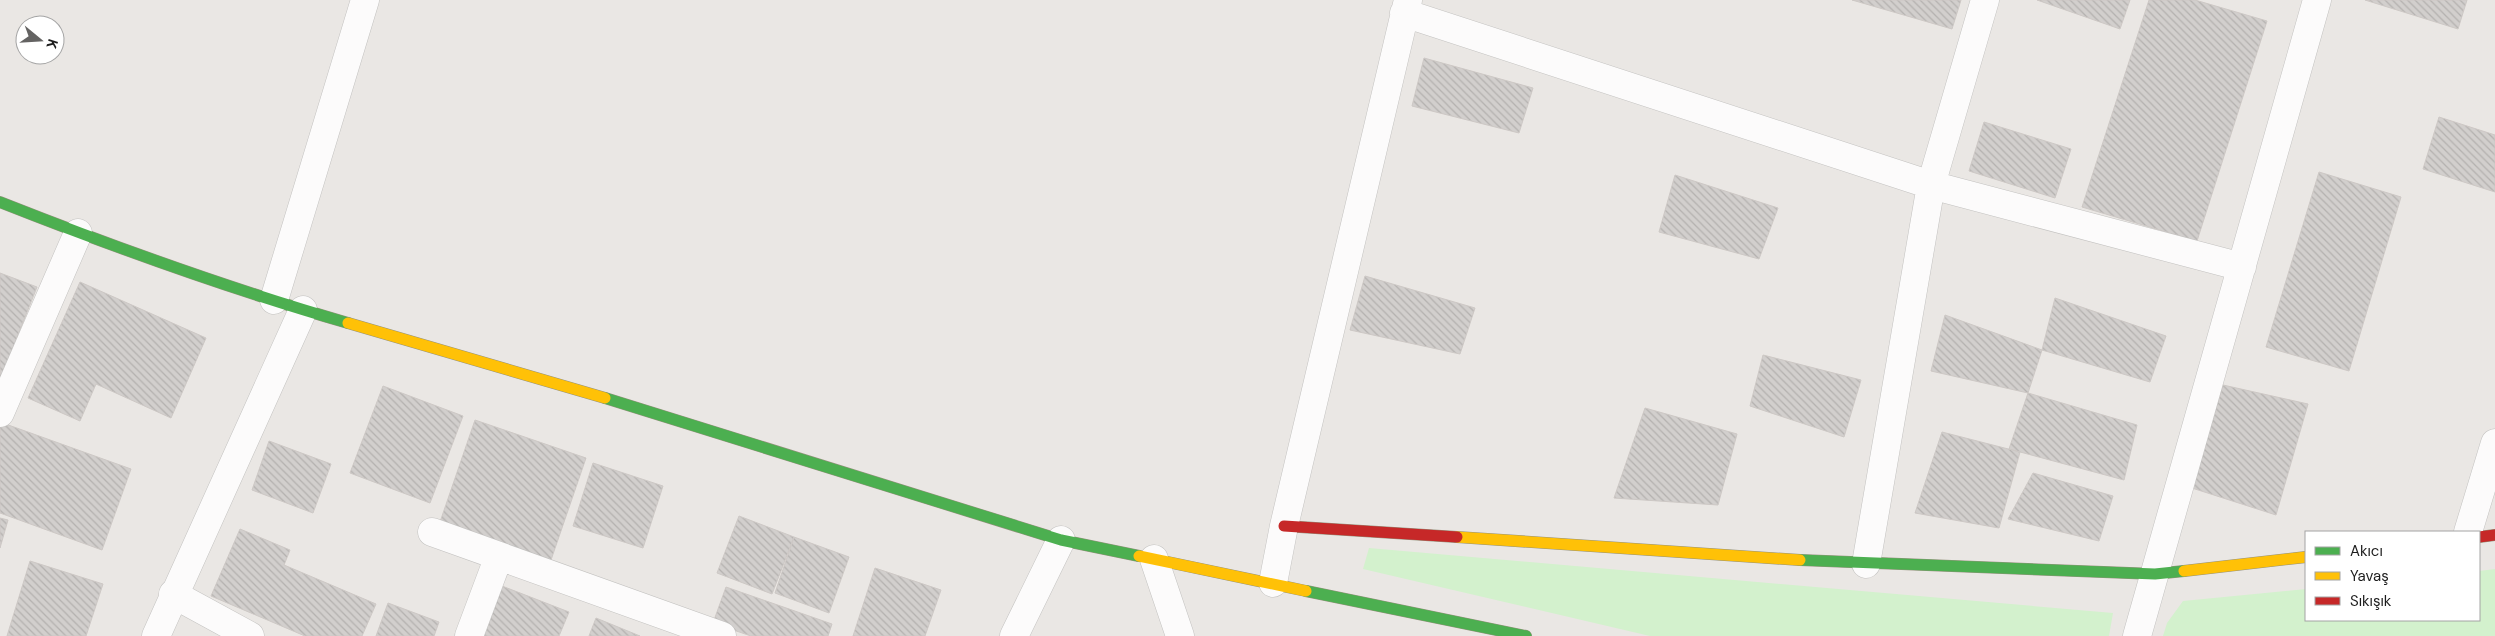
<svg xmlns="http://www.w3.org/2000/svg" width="2495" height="636" font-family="'DM Sans',sans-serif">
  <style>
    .park { fill: #d3f1cd }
    .building { fill: url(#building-back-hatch); stroke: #cdc8c5 }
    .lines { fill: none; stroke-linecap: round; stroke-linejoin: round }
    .street-casing { stroke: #c3c2c0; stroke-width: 29 }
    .fast-casing { stroke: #94927c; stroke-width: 12 }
    .slow-casing { stroke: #94927c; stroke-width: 12 }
    .jam-casing { stroke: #94927c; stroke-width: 12 }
    .street { stroke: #fcfbfb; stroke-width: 28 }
    .fast { stroke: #4caf50; stroke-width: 11 }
    .slow { stroke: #ffc107; stroke-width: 11 }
    .jam { stroke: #c62828; stroke-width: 11 }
  </style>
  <defs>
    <pattern id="building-back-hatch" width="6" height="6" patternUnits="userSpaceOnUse" patternTransform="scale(1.25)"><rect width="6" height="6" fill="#d2cfcd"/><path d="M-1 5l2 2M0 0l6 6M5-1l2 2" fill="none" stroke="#b4b1af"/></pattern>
  </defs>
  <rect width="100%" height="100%" fill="#eae7e4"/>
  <path class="park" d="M 1369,548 L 2113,613 L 2109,636 L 1650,636 L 1363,569 Z
    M 2495,569 L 2495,636 L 2163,636 L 2167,623 L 2183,601 L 2306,589 L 2306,620 L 2479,620 L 2479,571 Z"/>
  <path class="building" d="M 1852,0 L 1961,0 L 1952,29 Z
    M 2037,0 L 2130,0 L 2120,29 Z
    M 2149,0 L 2195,0 L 2267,21 L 2197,241 L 2082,207 Z
    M 2365,0 L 2467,0 L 2458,29 Z
    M 1424,58 L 1533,88 L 1519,133 L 1412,106 Z
    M 2439,117 L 2495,135 L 2495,192 L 2423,169 Z
    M 1984,122 L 2071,149 L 2055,198 L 1969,171 Z
    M 2319,172 L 2401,197 L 2349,371 L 2266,347 Z
    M 1675,175 L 1778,208 L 1759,259 L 1659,232 Z
    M 0,273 L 37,287 L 0,380 Z
    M 1365,276 L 1475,308 L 1460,354 L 1350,330 Z
    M 80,282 L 206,338 L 171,418 L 96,384 L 80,421 L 28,398 Z
    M 2055,298 L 2166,336 L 2150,382 L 2042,350 Z
    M 1945,315 L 2042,350 L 2028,393 L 1931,371 Z
    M 1763,355 L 1861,380 L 1844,437 L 1750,406 Z
    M 2223,385 L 2308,404 L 2276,515 L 2192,488 Z
    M 383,386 L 463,416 L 430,503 L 350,473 Z
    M 2028,393 L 2137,425 L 2124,480 L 2009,449 Z
    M 1645,408 L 1737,434 L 1718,505 L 1614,498 Z
    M 475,420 L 586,458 L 551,560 L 440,522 Z
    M 0,422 L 131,469 L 102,550 L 0,513 Z
    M 1942,432 L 2020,452 L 1999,528 L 1915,513 Z
    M 269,441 L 331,464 L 313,513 L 252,490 Z
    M 593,463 L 663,486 L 643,548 L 573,526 Z
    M 2033,473 L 2113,496 L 2099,541 L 2008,519 Z
    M 739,516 L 794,537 L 772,594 L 717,573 Z
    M 0,518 L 8,520 L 0,548 Z
    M 240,529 L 290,550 L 284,565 L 376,604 L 362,636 L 305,636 L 211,596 Z
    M 794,537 L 849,557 L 829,613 L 775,593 Z
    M 30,561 L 103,584 L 86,636 L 7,636 Z
    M 875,568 L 941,590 L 925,636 L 853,636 Z
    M 502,586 L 569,612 L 559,636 L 482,636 Z
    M 726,587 L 832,624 L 828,636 L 751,636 L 713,623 Z
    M 388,603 L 439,622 L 434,636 L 376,636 Z
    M 596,618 L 640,636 L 589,636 Z"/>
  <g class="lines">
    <g class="street-casing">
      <path id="street" d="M 1404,13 L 1931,185 L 2242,267
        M 274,300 L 365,0
        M 0,413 L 78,233
        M 432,532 L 722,636
        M 2468,532 L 2495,443
        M 1154,559 L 1180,636
        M 1866,564 L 1931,185 L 1985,0
        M 1273,583 L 1284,526 L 1408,0
        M 173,594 L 250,636
        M 156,636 L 303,310
        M 469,636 L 499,556
        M 1014,636 L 1061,540
        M 2137,636 L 2317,0"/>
    </g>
    <g class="fast-casing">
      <path id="fast" d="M 0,202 C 114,247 230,289 348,323
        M 605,398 L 1061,540 L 1139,556
        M 1800,560 L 2155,574 L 2184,571
        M 1306,591 L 1526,636"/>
    </g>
    <g class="slow-casing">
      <path id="slow" d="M 348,323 L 605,398
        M 1457,537 L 1800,560
        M 1139,556 L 1306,591
        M 2184,571 L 2306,557"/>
    </g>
    <g class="jam-casing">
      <path id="jam" d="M 1284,526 L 1457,537
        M 2479,537 L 2495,535"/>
    </g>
    <use href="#street" class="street"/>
    <use href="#fast" class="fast"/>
    <use href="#slow" class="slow"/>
    <use href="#jam" class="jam"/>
  </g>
  <rect x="2305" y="531" width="175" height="90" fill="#ffffff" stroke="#a4a4a4"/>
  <rect x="2315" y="547" width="25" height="8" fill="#4caf50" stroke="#a4a4a4"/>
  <text x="2350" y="556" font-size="15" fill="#1c1c1c">Akıcı</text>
  <rect x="2315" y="572" width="25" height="8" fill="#ffc107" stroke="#a4a4a4"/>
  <text x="2350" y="581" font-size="15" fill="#1c1c1c">Yavaş</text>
  <rect x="2315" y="597" width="25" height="8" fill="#c62828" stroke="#a4a4a4"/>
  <text x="2350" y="606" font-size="15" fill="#1c1c1c">Sıkışık</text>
  <g transform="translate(40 40) rotate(108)"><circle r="24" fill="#ffffff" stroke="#a4a4a4"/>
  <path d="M0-4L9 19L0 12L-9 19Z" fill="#646362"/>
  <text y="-8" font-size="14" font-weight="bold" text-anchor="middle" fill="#1c1c1c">K</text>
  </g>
</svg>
